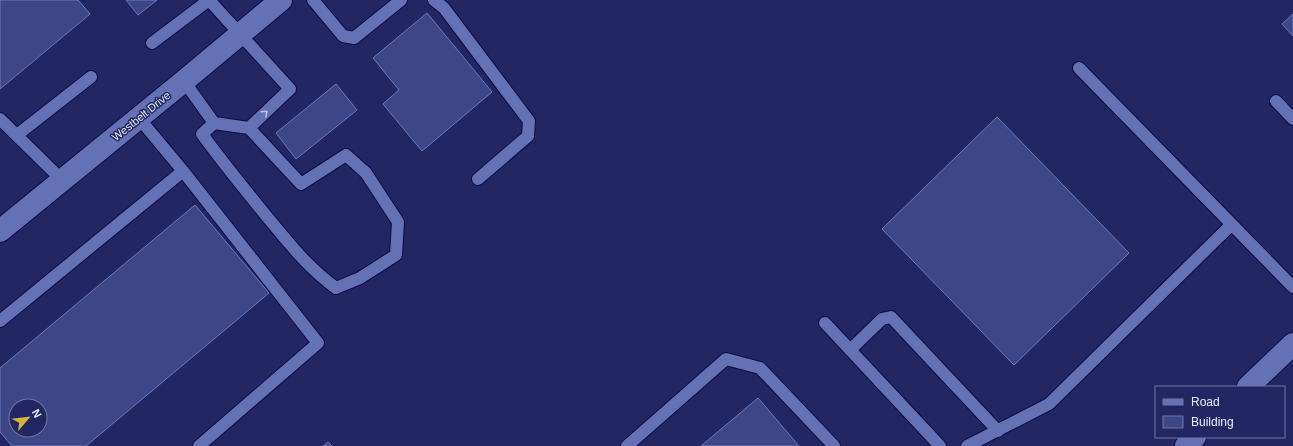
<svg xmlns="http://www.w3.org/2000/svg" width="1293" height="446" font-family="Helvetica,sans-serif">
  <style>
    .building { fill: #3d4686; stroke: #6e7bc0; fill-rule: evenodd }
    .lines { fill: none; stroke-linecap: round; stroke-linejoin: round }
    .lane-casing { stroke: #0e0a46; stroke-width: 14 }
    .street-casing { stroke: #0e0a46; stroke-width: 24 }
    .secondary-casing { stroke: #0e0a46; stroke-width: 24 }
    .lane { stroke: #6571b5; stroke-width: 12 }
    .street { stroke: #6571b5; stroke-width: 22 }
    .secondary { stroke: #6571b5; stroke-width: 22 }
    .oneway { stroke: #bbc2e4 }
    .labels { text-anchor: middle; stroke-width: 3; stroke-linejoin: round; paint-order: stroke }
    .street-label { font-size: 11px; fill: #eaeefd; stroke: #222764 }
  </style>
  <rect width="100%" height="100%" fill="#222764"/>
  <path class="building" d="M 0,0 L 78,0 L 90,14 L 0,89 Z
    M 126,0 L 157,0 L 138,15 Z
    M 427,13 L 492,92 L 422,151 L 383,104 L 399,90 L 373,58 Z
    M 1293,14 L 1293,36 L 1282,24 Z
    M 336,84 L 357,110 L 296,159 L 276,133 Z
    M 997,117 L 1129,253 L 1014,365 L 882,229 Z
    M 195,205 L 269,293 L 86,446 L 12,446 L 0,432 L 0,368 ZM 16,406 L 40,406 L 40,430 L 16,430 Z
    M 758,398 L 799,446 L 701,446 Z
    M 328,442 L 332,446 L 323,446 Z"/>
  <g class="lines">
    <g class="lane-casing">
      <path id="lane" d="M 313,0 L 343,36 L 354,38 L 401,0
        M 434,0 L 444,8 L 529,121 L 528,136 L 478,179
        M 152,43 L 209,0 L 290,89 L 249,128 L 214,123 L 184,81
        M 1079,68 L 1293,287
        M 1276,101 L 1293,119
        M 0,119 L 62,180
        M 214,123 L 202,134 C 223,163 246,191 268,218 C 290,244 308,268 336,288 L 360,278 L 396,255 L 398,222 L 366,173 L 346,155 L 301,184 L 249,128
        M 17,135 L 91,77
        M 183,171 L 318,343 L 199,446
        M 0,321 L 183,171 L 138,117
        M 825,323 L 940,446
        M 850,350 L 882,319 L 891,317 L 998,431
        M 627,446 L 726,359 L 760,368 L 834,446
        M 967,446 L 1049,404 L 1231,225"/>
    </g>
    <g class="street-casing">
      <path id="street" d="M 0,231 L 184,81 L 281,0"/>
    </g>
    <g class="secondary-casing">
      <path id="secondary" d="M 1248,387 L 1293,344
        M 1186,446 L 1195,437"/>
    </g>
    <use href="#lane" class="lane"/>
    <use href="#street" class="street"/>
    <use href="#secondary" class="secondary"/>
  </g>
  <defs><path id="oneway-chevron" d="M-2-3.5L2.5 0L-2 3.5" fill="none" stroke-width="1.6" stroke-linecap="round" stroke-linejoin="round"/></defs>
  <use class="oneway" href="#oneway-chevron" transform="translate(265 113) rotate(-43)"/>
  <g class="labels">
    <g class="street-label">
      <text transform="translate(141 116) rotate(-39)" y="4">Westbelt Drive</text>
    </g>
  </g>
  <rect x="1155" y="386" width="130" height="52" fill="#222764" stroke="#7277a1"/>
  <rect x="1163" y="399" width="20" height="6" fill="#6571b5" stroke="#7277a1"/>
  <text x="1191" y="406" font-size="12" fill="#eaeefd">Road</text>
  <rect x="1163" y="416" width="20" height="12" fill="#3d4686" stroke="#7277a1"/>
  <text x="1191" y="426" font-size="12" fill="#eaeefd">Building</text>
  <g transform="translate(28 418) rotate(62)"><circle r="19" fill="#222764" stroke="#7277a1"/>
  <path d="M0-3L7 15L0 10L-7 15Z" fill="#d5b535"/>
  <text y="-6" font-size="11" font-weight="bold" text-anchor="middle" fill="#eaeefd">N</text>
  </g>
</svg>
